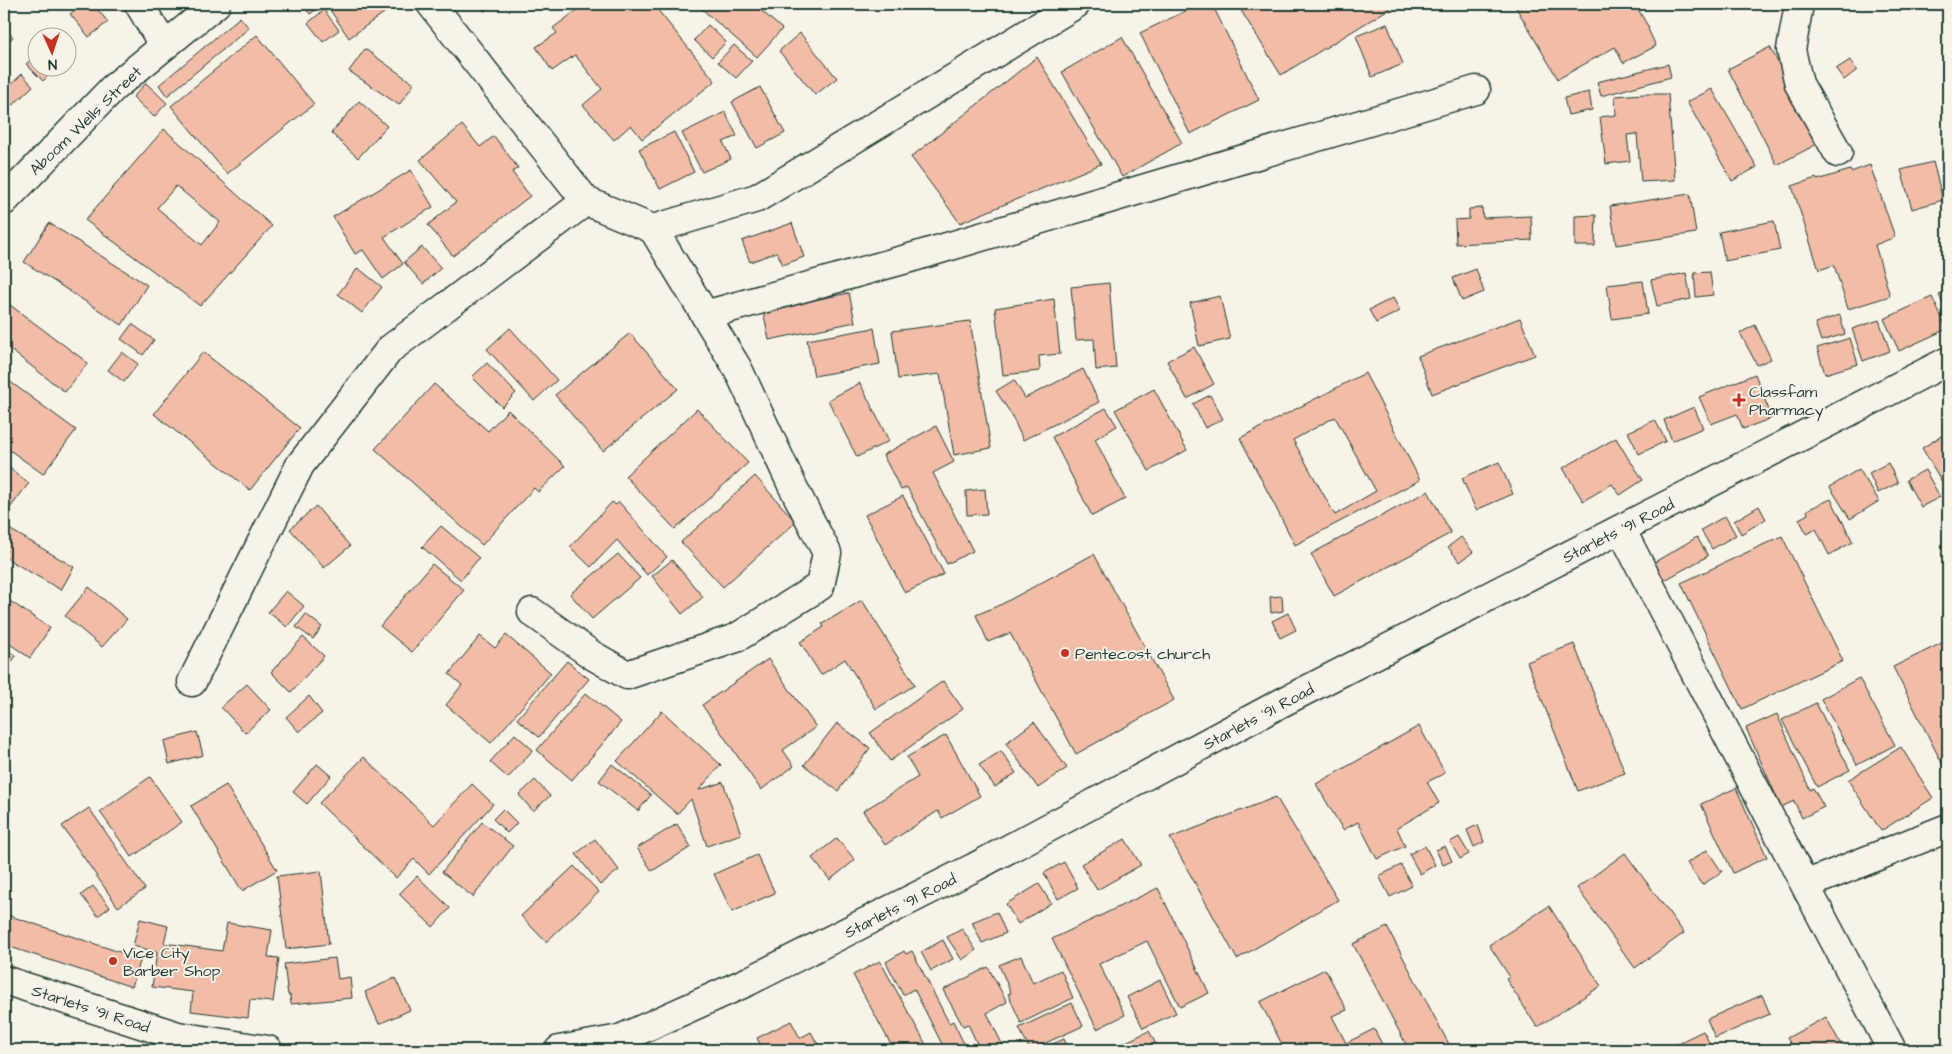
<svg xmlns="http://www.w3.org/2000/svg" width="1952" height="1054" font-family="'Architects Daughter',sans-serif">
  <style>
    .building { fill: #f2bca6; stroke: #1f3d34; fill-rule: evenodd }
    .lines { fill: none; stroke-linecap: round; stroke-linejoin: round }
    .minor-casing { stroke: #1f3d34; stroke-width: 31 }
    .tertiary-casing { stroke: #1f3d34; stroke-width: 31 }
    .minor { stroke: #f7f3e8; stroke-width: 28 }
    .tertiary { stroke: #f7f3e8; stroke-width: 28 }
    .poi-dot { fill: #c8321e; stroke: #f7f3e8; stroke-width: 2 }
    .labels { text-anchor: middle; stroke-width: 4; stroke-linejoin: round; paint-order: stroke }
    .street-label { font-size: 16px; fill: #1f3d34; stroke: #f7f3e8 }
    .poi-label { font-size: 16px; fill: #1f3d34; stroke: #f7f3e8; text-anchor: start }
  </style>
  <rect width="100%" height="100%" fill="#f7f3e8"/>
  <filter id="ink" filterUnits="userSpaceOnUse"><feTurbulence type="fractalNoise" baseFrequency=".02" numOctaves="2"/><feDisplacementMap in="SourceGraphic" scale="10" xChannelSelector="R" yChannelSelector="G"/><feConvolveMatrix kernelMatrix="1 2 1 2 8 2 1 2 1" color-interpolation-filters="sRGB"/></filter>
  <g filter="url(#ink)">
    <path class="building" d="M 83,4 L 93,4 L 108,22 L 89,37 L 70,14 Z
      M 302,4 L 324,4 L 310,14 Z
      M 326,4 L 384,4 L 388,10 L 349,38 Z
      M 479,4 L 495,4 L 484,11 Z
      M 585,4 L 653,4 L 715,81 L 642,139 L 631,125 L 614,140 L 583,105 L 602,89 L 575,55 L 552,71 L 536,47 L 557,33 L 553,28 Z
      M 696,4 L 754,4 L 782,29 L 757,57 Z
      M 1200,4 L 1212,4 L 1259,100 L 1190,134 L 1140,33 Z
      M 1237,4 L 1397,4 L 1281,75 Z
      M 1514,4 L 1635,4 L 1649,28 L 1648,29 L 1656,46 L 1623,63 L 1615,47 L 1558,79 Z
      M 324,10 L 339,30 L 323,42 L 308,23 Z
      M 240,17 L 249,28 L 167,96 L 159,85 Z
      M 1387,24 L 1403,64 L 1372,77 L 1356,36 Z
      M 708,25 L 726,42 L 712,57 L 694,40 Z
      M 4,27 L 13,37 L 4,46 Z
      M 800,33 L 837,78 L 815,95 L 779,51 Z
      M 257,35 L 314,104 L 227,174 L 171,106 Z
      M 1122,37 L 1182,143 L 1122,177 L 1062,72 Z
      M 734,45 L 752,61 L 736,78 L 718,62 Z
      M 1770,47 L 1819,143 L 1777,165 L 1728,69 Z
      M 365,49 L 414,84 L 399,105 L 349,71 Z
      M 38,54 L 38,68 L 56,68 L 43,81 L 26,64 Z
      M 1037,57 L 1101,164 L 960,223 L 911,157 Z
      M 1850,60 L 1857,70 L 1844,80 L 1836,69 Z
      M 1668,64 L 1671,77 L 1601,96 L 1597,82 Z
      M 22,74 L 33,86 L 13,105 L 4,95 L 4,91 Z
      M 146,83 L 167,103 L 154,117 L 133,97 Z
      M 760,87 L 785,133 L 757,148 L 732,102 Z
      M 1712,89 L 1757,167 L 1732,181 L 1687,102 Z
      M 1589,92 L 1592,110 L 1568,115 L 1564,98 Z
      M 1644,94 L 1668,94 L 1675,180 L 1641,182 L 1637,134 L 1627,135 L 1630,161 L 1606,164 L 1600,117 L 1616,115 L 1615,96 Z
      M 359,101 L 387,126 L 358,158 L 331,133 Z
      M 725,112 L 737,136 L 723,142 L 731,159 L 702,172 L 682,133 Z
      M 462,125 L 480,147 L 494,136 L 518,168 L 512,172 L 530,196 L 453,256 L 428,225 L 456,202 L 420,160 Z
      M 164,129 L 272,226 L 200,306 L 85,220 ZM 176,186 L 220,222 L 202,245 L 157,208 Z
      M 674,132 L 694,172 L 660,189 L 639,149 Z
      M 1933,162 L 1943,200 L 1912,209 L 1901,170 Z
      M 1870,165 L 1895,237 L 1875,245 L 1890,296 L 1848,309 L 1834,265 L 1819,270 L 1792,186 L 1816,178 L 1817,180 L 1850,170 L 1851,172 Z
      M 411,170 L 433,207 L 384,237 L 403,264 L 383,279 L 363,250 L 355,254 L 333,217 Z
      M 1690,194 L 1696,233 L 1616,245 L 1610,206 Z
      M 1482,208 L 1483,218 L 1531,216 L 1532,240 L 1456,244 L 1455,220 L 1469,219 L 1469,209 Z
      M 1596,215 L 1595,246 L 1575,246 L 1575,216 Z
      M 1774,221 L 1780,250 L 1725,261 L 1719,232 Z
      M 49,223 L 147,285 L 122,325 L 24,262 Z
      M 792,223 L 804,257 L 783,265 L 777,252 L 750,262 L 742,241 Z
      M 422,247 L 441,268 L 423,284 L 404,262 Z
      M 358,268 L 382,287 L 362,313 L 338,294 Z
      M 1476,269 L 1484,292 L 1462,301 L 1453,278 Z
      M 1710,272 L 1713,295 L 1696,297 L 1694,273 Z
      M 1686,273 L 1691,299 L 1657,306 L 1651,280 Z
      M 1643,281 L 1648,314 L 1612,319 L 1607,285 Z
      M 1109,283 L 1116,368 L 1096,370 L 1094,339 L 1076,340 L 1071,287 Z
      M 1948,290 L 1948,314 L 1939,295 Z
      M 849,293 L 855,322 L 769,340 L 763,310 Z
      M 1220,296 L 1230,339 L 1199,346 L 1190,303 Z
      M 1932,297 L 1947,329 L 1899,351 L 1884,319 Z
      M 1393,298 L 1400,311 L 1376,323 L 1369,310 Z
      M 1054,299 L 1060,354 L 1039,356 L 1040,371 L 1003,375 L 995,308 Z
      M 6,302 L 88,363 L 65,392 L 4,345 L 4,305 Z
      M 1840,315 L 1845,334 L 1821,341 L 1815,323 Z
      M 1520,318 L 1535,355 L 1432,394 L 1418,356 Z
      M 1879,320 L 1890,351 L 1863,361 L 1852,329 Z
      M 970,321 L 991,448 L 954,455 L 940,374 L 898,379 L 892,331 Z
      M 132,324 L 154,340 L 143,355 L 121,339 Z
      M 1755,325 L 1771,359 L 1757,365 L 1740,333 Z
      M 510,328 L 557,380 L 534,401 L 487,349 Z
      M 874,328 L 880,364 L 814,376 L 807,340 Z
      M 630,333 L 678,389 L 603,451 L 555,395 Z
      M 1850,338 L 1858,364 L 1825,374 L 1817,348 Z
      M 1194,347 L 1214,384 L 1187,399 L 1167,361 Z
      M 122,352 L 138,364 L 124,382 L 108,370 Z
      M 203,352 L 300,428 L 250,490 L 154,414 Z
      M 487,363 L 516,393 L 502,407 L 472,377 Z
      M 1083,369 L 1099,402 L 1023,440 L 1011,414 L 996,391 L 1014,380 L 1025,398 Z
      M 1365,373 L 1420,480 L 1295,545 L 1240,438 ZM 1335,417 L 1376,491 L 1335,515 L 1293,440 Z
      M 1755,374 L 1772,418 L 1743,429 L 1737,414 L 1711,424 L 1699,397 Z
      M 9,381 L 76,430 L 43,474 L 4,446 L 4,388 Z
      M 860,383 L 889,441 L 857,457 L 828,400 Z
      M 434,384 L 488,431 L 508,410 L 565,466 L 538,492 L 534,488 L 482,545 L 375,449 Z
      M 1154,389 L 1187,450 L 1149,471 L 1115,410 Z
      M 1210,395 L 1223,419 L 1205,428 L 1193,404 Z
      M 1694,407 L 1703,428 L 1672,441 L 1664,420 Z
      M 1106,408 L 1117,426 L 1095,439 L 1125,499 L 1092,516 L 1052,437 Z
      M 697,409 L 748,463 L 675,529 L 625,476 Z
      M 1655,420 L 1666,441 L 1639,454 L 1628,432 Z
      M 936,426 L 954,462 L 933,473 L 973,551 L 947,564 L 907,487 L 901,490 L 883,455 Z
      M 1948,432 L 1948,492 L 1922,448 Z
      M 1616,438 L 1631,463 L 1632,463 L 1643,480 L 1620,495 L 1612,484 L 1583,501 L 1563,468 Z
      M 1499,462 L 1513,494 L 1476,510 L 1462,478 Z
      M 1888,463 L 1898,483 L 1878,493 L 1869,473 Z
      M 4,464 L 29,483 L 7,512 L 4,509 Z
      M 1859,469 L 1879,501 L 1850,519 L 1830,487 Z
      M 1925,470 L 1940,497 L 1921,507 L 1906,480 Z
      M 755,476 L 796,522 L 723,587 L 681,542 Z
      M 985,489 L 987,514 L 967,515 L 966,491 Z
      M 1428,491 L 1451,533 L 1334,596 L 1311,554 Z
      M 903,496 L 944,574 L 905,593 L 865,515 Z
      M 1831,499 L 1853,542 L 1829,555 L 1816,529 L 1807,534 L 1799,519 L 1808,514 L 1807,510 Z
      M 612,502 L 616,505 L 619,502 L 667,557 L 647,575 L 617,540 L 591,567 L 570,547 Z
      M 316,506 L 350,546 L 324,568 L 290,529 Z
      M 1759,506 L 1766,519 L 1741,534 L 1734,521 Z
      M 1725,516 L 1736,535 L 1712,549 L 1701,530 Z
      M 4,526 L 74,567 L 61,590 L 4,557 Z
      M 441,526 L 479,558 L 461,580 L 422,547 Z
      M 1782,536 L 1843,661 L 1742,709 L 1681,583 Z
      M 1461,537 L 1473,552 L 1460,562 L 1448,547 Z
      M 1697,537 L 1708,556 L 1663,581 L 1653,563 Z
      M 618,554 L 640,578 L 592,619 L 570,594 Z
      M 1094,554 L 1174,700 L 1076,754 L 1010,633 L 988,642 L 976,615 L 1002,604 Z
      M 672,560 L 703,597 L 682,614 L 652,576 Z
      M 432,564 L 464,590 L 412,652 L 380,626 Z
      M 89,587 L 127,619 L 102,647 L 65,616 Z
      M 286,591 L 304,606 L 287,627 L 268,612 Z
      M 1282,596 L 1283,611 L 1271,613 L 1270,597 Z
      M 4,597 L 50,628 L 30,658 L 4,640 Z
      M 862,600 L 915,685 L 876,709 L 845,659 L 821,675 L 800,642 L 824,627 L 822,624 Z
      M 1288,613 L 1296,630 L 1280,638 L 1272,621 Z
      M 306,614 L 322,627 L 313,639 L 296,627 Z
      M 506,635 L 551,673 L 491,743 L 446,705 L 462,685 L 449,674 L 480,636 L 495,648 Z
      M 303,637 L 324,656 L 291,692 L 271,672 Z
      M 1948,640 L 1948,775 L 1893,667 Z
      M 1574,644 L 1625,773 L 1578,791 L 1527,662 Z
      M 4,648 L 16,656 L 4,672 Z
      M 768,659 L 816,727 L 783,750 L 794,766 L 761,790 L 702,705 Z
      M 567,661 L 589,679 L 539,737 L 517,719 Z
      M 1859,678 L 1895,745 L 1857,765 L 1821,699 Z
      M 943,681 L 963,709 L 890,761 L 870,733 Z
      M 247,684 L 271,710 L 245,733 L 221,707 Z
      M 586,693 L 621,722 L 572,780 L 537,750 Z
      M 309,696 L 322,713 L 299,732 L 286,717 Z
      M 1816,703 L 1850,770 L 1817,787 L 1782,720 Z
      M 662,711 L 721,765 L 699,790 L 723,782 L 741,834 L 707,846 L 691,799 L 677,814 L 617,761 Z
      M 1777,714 L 1810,790 L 1813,788 L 1824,807 L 1802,818 L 1794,801 L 1781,807 L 1746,728 Z
      M 1034,722 L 1067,768 L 1038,788 L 1006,743 Z
      M 837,723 L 870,748 L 838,791 L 804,765 Z
      M 1419,726 L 1445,773 L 1427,782 L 1439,803 L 1397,828 L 1405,846 L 1377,859 L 1358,822 L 1343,830 L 1316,784 Z
      M 197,732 L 203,755 L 169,764 L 164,741 Z
      M 515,734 L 533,750 L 508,778 L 490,762 Z
      M 946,735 L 980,796 L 942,818 L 938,811 L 885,845 L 863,811 L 918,777 L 907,757 Z
      M 1901,747 L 1933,798 L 1881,831 L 1848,780 Z
      M 1001,751 L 1016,773 L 995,787 L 979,765 Z
      M 364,757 L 434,825 L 472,784 L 493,804 L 429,874 L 414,859 L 396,878 L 319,803 Z
      M 317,764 L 331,776 L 307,804 L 293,792 Z
      M 612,764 L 651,795 L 638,811 L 599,781 Z
      M 150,777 L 182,822 L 132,857 L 100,812 Z
      M 535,780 L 550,796 L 533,811 L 519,795 Z
      M 226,785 L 277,870 L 242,891 L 191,806 Z
      M 1736,788 L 1767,857 L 1733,873 L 1701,804 Z
      M 1276,797 L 1338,900 L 1237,959 L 1170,838 Z
      M 89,808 L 145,889 L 118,907 L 62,826 Z
      M 503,809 L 517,823 L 507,833 L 493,819 Z
      M 482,822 L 513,846 L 473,897 L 442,872 Z
      M 677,824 L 691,847 L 652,871 L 637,848 Z
      M 1478,825 L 1484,842 L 1474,847 L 1467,830 Z
      M 1459,837 L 1469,854 L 1460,859 L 1450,842 Z
      M 837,838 L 855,860 L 830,880 L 812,858 Z
      M 595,839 L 619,870 L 600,885 L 576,854 Z
      M 1125,839 L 1141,865 L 1097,890 L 1081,864 Z
      M 1425,846 L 1435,865 L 1420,874 L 1409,854 Z
      M 1445,846 L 1452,861 L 1443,865 L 1436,850 Z
      M 1707,850 L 1722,872 L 1702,885 L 1687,863 Z
      M 1625,853 L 1684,933 L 1635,968 L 1577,888 Z
      M 757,855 L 775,893 L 732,912 L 714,874 Z
      M 1064,862 L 1078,888 L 1058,899 L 1044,873 Z
      M 1401,865 L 1412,886 L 1390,897 L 1379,876 Z
      M 574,866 L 599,892 L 546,942 L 521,916 Z
      M 321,871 L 329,944 L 286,949 L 277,876 Z
      M 417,876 L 450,908 L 433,927 L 399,894 Z
      M 1039,884 L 1051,903 L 1018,924 L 1006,904 Z
      M 93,886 L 110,907 L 98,916 L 81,895 Z
      M 1158,888 L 1209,993 L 1180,1007 L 1147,941 L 1099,964 L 1125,1015 L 1097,1029 L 1052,939 Z
      M 1549,906 L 1601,986 L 1537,1027 L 1506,979 L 1510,977 L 1489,945 Z
      M 997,912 L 1006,933 L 982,943 L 972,922 Z
      M 4,914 L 141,959 L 132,987 L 4,945 Z
      M 140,919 L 168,926 L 164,943 L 222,951 L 227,923 L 272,930 L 268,957 L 279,958 L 273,1002 L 250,1000 L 248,1018 L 191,1011 L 193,992 L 152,987 L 157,952 L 133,946 Z
      M 1387,927 L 1452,1050 L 1409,1050 L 1353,944 Z
      M 962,929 L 976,950 L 962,960 L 947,937 Z
      M 943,940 L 953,959 L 931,971 L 921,952 Z
      M 904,951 L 906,954 L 912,951 L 949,1023 L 953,1021 L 967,1050 L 945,1050 L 914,989 L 903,995 L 886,962 Z
      M 1021,956 L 1033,983 L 1061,970 L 1073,998 L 1021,1023 L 1008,994 L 1011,993 L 999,965 Z
      M 335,958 L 338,979 L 350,977 L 352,998 L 291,1004 L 290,995 L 288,995 L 284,964 Z
      M 880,961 L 929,1050 L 894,1050 L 853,975 Z
      M 988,967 L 1007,1002 L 987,1013 L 1005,1050 L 980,1050 L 968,1024 L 963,1026 L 943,990 Z
      M 1325,969 L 1347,1010 L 1332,1016 L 1346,1043 L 1374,1029 L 1385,1050 L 1285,1050 L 1260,1002 Z
      M 395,978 L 410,1010 L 379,1024 L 365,992 Z
      M 1160,980 L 1176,1013 L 1143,1028 L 1127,997 Z
      M 1762,995 L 1770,1014 L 1715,1038 L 1707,1019 Z
      M 1072,1003 L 1083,1026 L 1030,1050 L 1019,1028 Z
      M 1826,1017 L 1844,1050 L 1794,1050 L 1787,1038 Z
      M 791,1021 L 800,1038 L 811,1032 L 821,1050 L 763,1050 L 757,1038 Z
      M 1149,1031 L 1159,1050 L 1109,1050 Z
      M 1703,1031 L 1713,1050 L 1677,1050 L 1674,1045 Z
      M 1064,1039 L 1069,1050 L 1039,1050 Z"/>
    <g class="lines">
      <g class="minor-casing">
        <path id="minor" d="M 139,4 L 164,46
          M 431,4 L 586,201 L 653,229 L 757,198 L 1076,4
          M 1799,4 L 1791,50 L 1799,84 L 1838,153
          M 4,201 L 113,88 L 216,4
          M 705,315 L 910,258 L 1476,90
          M 1621,529 L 1805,885 L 1892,1050
          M 532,612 L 592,655 L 627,675 L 736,638 L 820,586 L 827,553 L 792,485 L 738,369 L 653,229
          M 192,682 L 300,465 L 390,349 L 586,201
          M 1805,885 L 1948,828"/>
      </g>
      <g class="tertiary-casing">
        <path id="tertiary" d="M 4,980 L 178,1036 L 268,1050
          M 559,1050 L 620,1039 L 749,981 L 975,867 L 1281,703 L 1948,361"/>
      </g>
      <use href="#minor" class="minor"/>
      <use href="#tertiary" class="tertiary"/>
    </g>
  </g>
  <g class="poi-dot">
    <path d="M1736.5 392.5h5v5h5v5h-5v5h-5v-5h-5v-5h5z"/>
    <circle cx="1065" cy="653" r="5"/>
    <circle cx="113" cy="961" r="5"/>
  </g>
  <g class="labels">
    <g class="street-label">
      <text transform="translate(85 120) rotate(-44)" y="6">Aboom Wells Street</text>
      <text transform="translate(1618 530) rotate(-27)" y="6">Starlets '91 Road</text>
      <text transform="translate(1258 716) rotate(-28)" y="6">Starlets '91 Road</text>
      <text transform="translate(900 905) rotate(-27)" y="6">Starlets '91 Road</text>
      <text transform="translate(91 1008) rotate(18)" y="6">Starlets '91 Road</text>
    </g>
    <g class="poi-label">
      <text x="1749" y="397">Classfam<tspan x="1749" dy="18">Pharmacy</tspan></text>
      <text x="1075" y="659">Pentecost church</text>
      <text x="123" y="958">Vice City<tspan x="123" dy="18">Barber Shop</tspan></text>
    </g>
  </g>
  <rect width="1952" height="1054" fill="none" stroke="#f7f3e8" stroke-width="20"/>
  <rect x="10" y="10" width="1932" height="1034" fill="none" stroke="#1f3d34" stroke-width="2" filter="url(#ink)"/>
  <g transform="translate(52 52) rotate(177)"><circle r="24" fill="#f7f3e8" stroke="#a1aaa0"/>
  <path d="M0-4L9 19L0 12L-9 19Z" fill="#c8321e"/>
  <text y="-8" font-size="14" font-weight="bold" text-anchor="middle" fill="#1f3d34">N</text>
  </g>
</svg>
